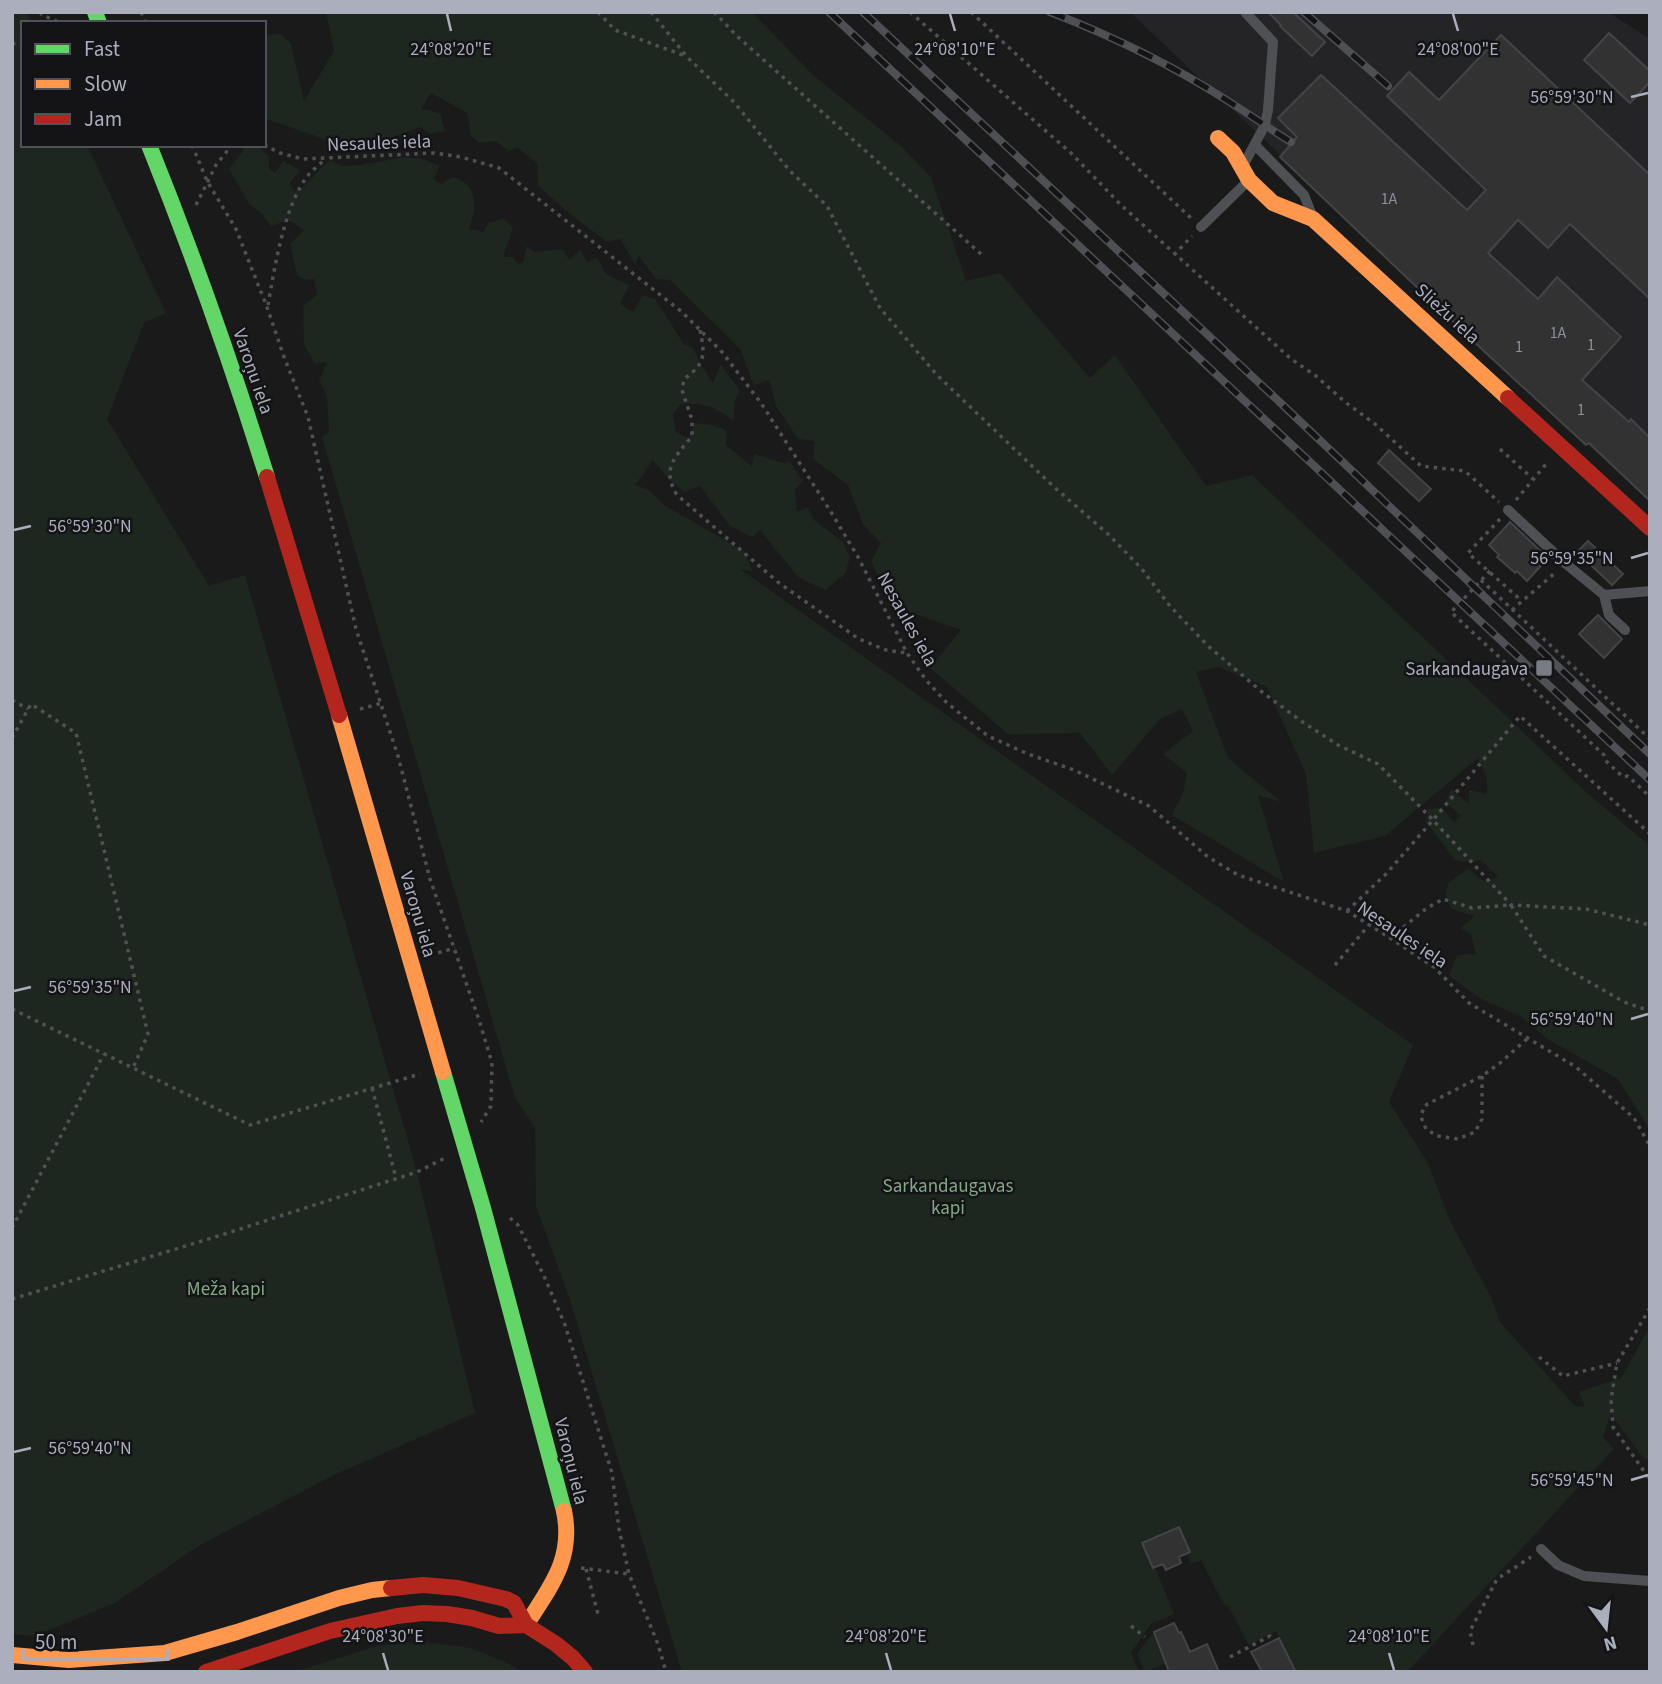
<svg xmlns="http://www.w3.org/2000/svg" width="1662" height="1684" font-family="'Source Sans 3',sans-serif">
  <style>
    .built { fill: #242427 }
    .green { fill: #1d261f }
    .building { fill: #323233; stroke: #434447; stroke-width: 2 }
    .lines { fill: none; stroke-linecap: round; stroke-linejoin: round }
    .path { stroke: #505155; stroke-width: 3.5; stroke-dasharray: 3.5 5; stroke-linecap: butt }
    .lane { stroke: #4e5054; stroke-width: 10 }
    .fast { stroke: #63d668; stroke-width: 16 }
    .slow { stroke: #ff974d; stroke-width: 16 }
    .jam { stroke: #b3261e; stroke-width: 16 }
    .rail-casing { stroke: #4f5053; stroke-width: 8 }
    .rail { stroke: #141417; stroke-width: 5; stroke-dasharray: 16; stroke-linecap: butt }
    .ticks { fill: none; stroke: #abafbd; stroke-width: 2.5 }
    .poi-dot { fill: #787b84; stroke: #141417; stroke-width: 2.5 }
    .labels { text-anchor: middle; stroke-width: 5; stroke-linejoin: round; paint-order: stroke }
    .number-label { font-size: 16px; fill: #8d909a }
    .street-label { font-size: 19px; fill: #abafbd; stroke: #141417 }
    .poi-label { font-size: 19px; fill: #abafbd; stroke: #141417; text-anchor: end }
    .park-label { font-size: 19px; fill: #80a984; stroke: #141417 }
    .ticks-label { font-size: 18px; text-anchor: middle; fill: #abafbd; stroke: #141417; stroke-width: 5; stroke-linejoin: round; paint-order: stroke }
  </style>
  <rect width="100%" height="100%" fill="#1a1a1b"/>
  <path class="built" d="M 1130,12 L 1608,12 L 1650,39 L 1650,502 L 1462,329 L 1280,157 L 1280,155 Z"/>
  <path class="green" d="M 12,12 L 26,12 L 31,23 L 23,23 L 23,145 L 87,145 L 166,313 L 144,323 L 107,419 L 209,586 L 245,575 L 417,1172 L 475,1413 L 332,1476 L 200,1545 L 115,1603 L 35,1636 L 12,1634 Z
    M 326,12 L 752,12 L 814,76 L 901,146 L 931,177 L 966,281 L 1000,273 L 1090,378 L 1115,355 L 1206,486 L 1252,475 L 1585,791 L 1650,846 L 1650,1130 L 1618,1079 L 1549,1040 L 1520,1016 L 1481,999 L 1449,976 L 1457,955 L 1476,954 L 1471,934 L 1460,928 L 1475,916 L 1451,909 L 1446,895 L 1448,883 L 1468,869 L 1484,881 L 1498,877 L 1481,860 L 1463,862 L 1455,860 L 1426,822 L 1428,809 L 1442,808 L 1454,822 L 1461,816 L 1446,802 L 1451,789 L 1469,804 L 1469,790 L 1487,794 L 1487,779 L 1478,758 L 1385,836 L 1314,853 L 1306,774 L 1267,687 L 1219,667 L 1196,672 L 1228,758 L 1281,802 L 1258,795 L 1284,882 L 1172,815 L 1183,793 L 1187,773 L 1163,754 L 1193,731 L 1182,709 L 1160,719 L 1112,775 L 1080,733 L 1008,734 L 930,668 L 961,630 L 892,606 L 871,561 L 881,543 L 863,524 L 848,485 L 813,459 L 815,441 L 798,439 L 776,406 L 769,380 L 754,386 L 740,349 L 670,280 L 656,279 L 639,256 L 635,264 L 620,239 L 607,242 L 570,214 L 538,186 L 537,163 L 518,148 L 508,151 L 496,141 L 479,143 L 471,135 L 467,113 L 431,93 L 421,109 L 440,113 L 445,131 L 430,134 L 421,127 L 355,150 L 264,118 L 264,35 L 281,34 L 291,44 L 304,101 L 334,51 Z
    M 247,145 L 260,148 L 269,156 L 269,169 L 275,173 L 283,161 L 300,170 L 290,183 L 294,191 C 307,188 317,170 330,160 L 343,166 L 360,165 L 405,157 L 423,159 L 439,166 L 434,180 L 442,184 L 453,177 C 480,185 476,208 469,229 L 483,232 L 489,223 L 503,218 L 513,228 L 503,257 L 513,257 L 518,264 L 523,262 L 527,246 L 534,252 L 563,249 L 569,260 L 580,250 L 588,263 L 595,257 L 600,262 L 606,274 L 629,285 L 620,304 L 633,312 L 643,295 L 655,299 L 684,344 L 693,348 L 702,367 L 713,383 L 721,365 L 740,391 L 735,400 L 733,421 C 716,406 702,403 680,404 L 673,415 L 676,432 L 688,438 L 695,423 L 713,425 L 727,431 L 726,445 L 752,466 L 754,454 L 783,463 L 790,462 L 803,481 L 795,490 L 797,511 L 808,508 L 814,520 L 842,541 L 850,557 L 845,574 L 825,590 L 798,577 L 760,530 L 752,537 L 730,526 L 700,486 L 685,492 L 669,480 L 653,460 L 635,485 L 649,490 L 664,505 L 744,551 L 753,572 L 740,569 L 1413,1045 L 1389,1102 L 1428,1163 L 1450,1221 L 1492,1299 L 1500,1322 L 1575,1406 L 1585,1407 L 1579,1392 L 1621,1378 L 1650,1326 L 1650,1460 L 1643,1458 L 1611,1414 L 1603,1437 L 1614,1449 L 1407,1672 L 1298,1672 L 1276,1631 L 1249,1645 L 1227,1604 L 1224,1605 L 1201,1560 L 1191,1564 L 1186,1554 L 1190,1552 L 1179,1527 L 1142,1543 L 1152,1568 L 1155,1567 L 1174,1614 L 1151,1624 L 1131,1653 L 1139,1672 L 682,1672 L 570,1300 L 536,1206 L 535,1128 L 515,1098 L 322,437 L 329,431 L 327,396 L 319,381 L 327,362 L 315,364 L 304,344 L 303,306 L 317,295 L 314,279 L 306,280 L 297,276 L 290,244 L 304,230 L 289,220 L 271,226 L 262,214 L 249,204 L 229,169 Z
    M 1154,1632 L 1161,1642 L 1157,1644 L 1166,1663 L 1145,1672 L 1137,1654 Z
    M 425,1642 L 471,1648 L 505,1662 L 523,1672 L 294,1672 L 377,1646 Z"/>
  <path class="building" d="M 1268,12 L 1293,12 L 1325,42 L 1312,56 L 1280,26 L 1281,25 Z
    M 1609,33 L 1650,71 L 1650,82 L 1630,103 L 1584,60 Z
    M 1501,35 L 1650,175 L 1650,299 L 1570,224 L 1548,248 L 1518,220 L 1488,253 L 1538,299 L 1557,277 L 1621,337 L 1582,380 L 1629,422 L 1631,419 L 1650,438 L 1650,501 L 1589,443 L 1586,445 L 1486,353 L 1280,157 L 1297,137 L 1278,118 L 1321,75 L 1467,210 L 1486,190 L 1387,96 L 1409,72 L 1439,100 Z
    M 1389,450 L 1431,489 L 1419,501 L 1378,463 Z
    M 1510,522 L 1548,558 L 1527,581 L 1517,571 L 1515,573 L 1497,557 L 1499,555 L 1489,545 Z
    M 1588,541 L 1623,574 L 1612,585 L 1577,552 Z
    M 1598,615 L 1622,639 L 1604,658 L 1579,634 Z
    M 1179,1527 L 1190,1552 L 1179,1557 L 1181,1563 L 1166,1570 L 1163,1564 L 1153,1568 L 1142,1543 Z
    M 1174,1623 L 1179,1633 L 1181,1632 L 1190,1652 L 1207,1644 L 1219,1672 L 1169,1672 L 1154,1632 Z
    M 1279,1638 L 1296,1672 L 1262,1672 L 1251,1652 Z"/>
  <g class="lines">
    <path class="path" d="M 40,12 L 42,15 L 61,23
      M 141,12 L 146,23
      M 598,12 L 615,30 L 685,56
      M 651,12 L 687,57 L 734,102 L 789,170 L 827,206 L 880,308 L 937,375 L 1054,487 L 1108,534 L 1141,568 L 1170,606 L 1208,646 L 1262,692 L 1301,721 L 1338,745 L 1378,764 L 1433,820 L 1511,905 L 1586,909 L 1650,925
      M 714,12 L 738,37 L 981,254
      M 910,12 L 1071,153 L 1121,205 L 1291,359 L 1316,376 L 1345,402 L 1375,424 L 1421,466 L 1465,471 L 1499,502
      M 971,12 L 1192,219
      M 12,44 L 23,40
      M 192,145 L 207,181 L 236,229 L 267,307 L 284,357 L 308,417 L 356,629 L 398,756 L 430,879 L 479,1020 L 492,1063 L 491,1106 L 481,1122
      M 264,145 L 280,153 L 303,159 L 434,153 L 461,157 L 499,168 L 682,312 L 722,352 L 761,403 L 831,512 L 858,557 L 907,653 L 926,680 L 947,703 L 988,736 L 1028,754 L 1074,770 L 1149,806 L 1208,857 L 1238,875 L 1347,911 L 1390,938 L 1435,968 L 1469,1003 L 1576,1067 L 1634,1118 L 1650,1146
      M 196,205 L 216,165 L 232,145
      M 1174,255 L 1192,236
      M 268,305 C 275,266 284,205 309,174 C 314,169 320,164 325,159
      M 700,330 C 705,355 706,363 684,379 L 682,390 L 692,420 L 692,436 C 675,457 661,469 677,495 L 779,583 L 859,639 L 886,650 L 907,653
      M 1500,449 L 1533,479
      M 1516,500 L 1547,463
      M 1500,519 L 1468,553 L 1522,601
      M 1490,571 L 1451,612 L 1604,755 L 1607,762 L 1623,777 L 1628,776 L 1650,797
      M 1481,580 L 1650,739
      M 1512,610 L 1556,572
      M 12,700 L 28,709
      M 360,709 L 382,703
      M 12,738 L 31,704 L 76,733 L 148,1034 L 133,1068
      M 1347,911 L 1386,874 L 1433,820 L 1520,716 L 1650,834
      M 1390,938 L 1427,908 L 1443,899 L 1472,908 L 1511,905 L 1544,956 L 1624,1002 L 1650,1011
      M 430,955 L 455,948
      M 1335,965 L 1369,925
      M 12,1009 L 250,1125 L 420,1074
      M 1482,1076 L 1482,1119 L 1475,1132 L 1458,1139 L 1437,1136 L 1426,1129 L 1421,1117 L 1424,1106 L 1482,1076 L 1500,1063 L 1528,1038
      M 372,1088 L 396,1178
      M 510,1218 L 518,1225 L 544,1276 L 565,1325 L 612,1473 L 619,1529 L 629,1574 L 658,1644 L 666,1672
      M 12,1228 L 104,1054
      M 12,1299 L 215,1237 L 417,1172 L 445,1158
      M 1650,1308 L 1617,1363 L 1611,1399 L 1613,1427 L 1650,1480
      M 1539,1357 L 1563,1376 L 1617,1363
      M 581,1568 L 629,1574
      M 586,1569 L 598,1614
      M 1131,1626 L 1145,1637
      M 1473,1645 L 1470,1631 L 1497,1579 L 1531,1557
      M 1230,1657 L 1270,1636 L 1273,1641"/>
    <path class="lane" d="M 1255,145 L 1304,195 L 1312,215
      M 1243,166 L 1265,125 L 1268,110 L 1273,42 L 1245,12
      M 1201,227 L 1249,180
      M 1508,510 L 1566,564 L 1604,595 L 1609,615 L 1625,630
      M 1604,595 L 1650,591
      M 1541,1549 L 1558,1565 L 1584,1576 L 1650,1581"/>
    <path class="fast" d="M 95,12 L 99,23
      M 149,145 C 193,254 232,365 267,477
      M 443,1072 L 483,1208 L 564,1511"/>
    <path class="slow" d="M 1218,138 L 1233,152 L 1249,180 L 1273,203 L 1313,219 L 1508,398
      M 339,715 L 443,1072
      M 526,1625 C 550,1587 574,1559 564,1511
      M 12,1655 L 69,1660 L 165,1653 L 237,1632 L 339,1598 L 372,1590 L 391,1588"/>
    <path class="jam" d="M 1508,398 L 1650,528
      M 267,477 L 339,715
      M 391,1588 L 423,1585 L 458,1588 L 506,1599 L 514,1603 L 526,1625 L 556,1644 L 573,1658 L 585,1672
      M 206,1672 L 330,1631 L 397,1616 L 423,1613 L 447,1614 L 472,1618 L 499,1626 L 526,1625"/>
    <g class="rail-casing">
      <path id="rail" d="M 829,12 L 1650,780
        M 863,12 L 1287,409 L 1650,754
        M 1050,12 C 1112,36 1172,65 1228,101 C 1249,114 1270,129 1291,142
        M 1304,12 L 1388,86"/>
    </g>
    <use href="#rail" class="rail"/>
  </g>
  <path class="ticks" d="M 447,14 L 451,31M 950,14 L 955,31M 1453,14 L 1458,31M 1631,97 L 1648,93M 14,530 L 31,526M 1631,558 L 1648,553M 14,991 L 31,987M 1631,1019 L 1648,1014M 14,1452 L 31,1448M 1631,1480 L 1648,1475M 383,1653 L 388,1670M 886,1653 L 891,1670M 1389,1653 L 1394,1670"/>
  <rect class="poi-dot" x="1535" y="659" width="18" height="18" rx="3.5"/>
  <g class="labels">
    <g class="number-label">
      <text x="1389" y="204">1A</text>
      <text x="1558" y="338">1A</text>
      <text x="1591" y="350">1</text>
      <text x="1519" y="352">1</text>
      <text x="1581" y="415">1</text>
    </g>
    <g class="street-label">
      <text transform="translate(379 142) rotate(-2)" y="7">Nesaules iela</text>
      <text transform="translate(1448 313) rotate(42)" y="7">Sliežu iela</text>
      <text transform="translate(254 371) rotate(71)" y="7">Varoņu iela</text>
      <text transform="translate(908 619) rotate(61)" y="7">Nesaules iela</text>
      <text transform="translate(419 914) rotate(74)" y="7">Varoņu iela</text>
      <text transform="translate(1403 934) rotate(34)" y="7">Nesaules iela</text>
      <text transform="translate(572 1461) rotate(76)" y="7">Varoņu iela</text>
    </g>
    <g class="poi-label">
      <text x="1528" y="675">Sarkandaugava</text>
    </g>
    <g class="park-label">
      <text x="948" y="1192">Sarkandaugavas<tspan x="948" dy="22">kapi</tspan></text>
      <text x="226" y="1295">Meža kapi</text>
    </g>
  </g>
  <g class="ticks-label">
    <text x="451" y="55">24°08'20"E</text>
    <text x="955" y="55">24°08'10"E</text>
    <text x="1458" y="55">24°08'00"E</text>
    <text x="1572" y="103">56°59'30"N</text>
    <text x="90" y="532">56°59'30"N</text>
    <text x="1572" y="564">56°59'35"N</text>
    <text x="90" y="993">56°59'35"N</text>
    <text x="1572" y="1025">56°59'40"N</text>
    <text x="90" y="1454">56°59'40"N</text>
    <text x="1572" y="1486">56°59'45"N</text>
    <text x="383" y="1642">24°08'30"E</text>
    <text x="886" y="1642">24°08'20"E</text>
    <text x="1389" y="1642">24°08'10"E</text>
  </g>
  <rect width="1662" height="1684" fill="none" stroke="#abafbd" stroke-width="28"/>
  <rect x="21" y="21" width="245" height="126" fill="#141417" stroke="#505259" stroke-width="2"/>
  <rect x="35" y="44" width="35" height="10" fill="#63d668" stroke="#505259" stroke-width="2"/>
  <text x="84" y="56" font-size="21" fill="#abafbd">Fast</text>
  <rect x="35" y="79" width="35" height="10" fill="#ff974d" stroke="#505259" stroke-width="2"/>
  <text x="84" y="91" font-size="21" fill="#abafbd">Slow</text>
  <rect x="35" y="114" width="35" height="10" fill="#b3261e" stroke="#505259" stroke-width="2"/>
  <text x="84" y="126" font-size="21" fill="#abafbd">Jam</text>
  <g transform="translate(1606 1628) rotate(165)" stroke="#141417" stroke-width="5" paint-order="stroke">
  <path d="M0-5L12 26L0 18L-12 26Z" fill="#abafbd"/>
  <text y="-10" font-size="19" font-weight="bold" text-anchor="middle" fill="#abafbd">N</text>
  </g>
  <path d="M24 1649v10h144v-10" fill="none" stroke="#abafbd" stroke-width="3.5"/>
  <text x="35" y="1649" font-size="21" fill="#abafbd" stroke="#141417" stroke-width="5" paint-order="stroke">50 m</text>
</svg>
